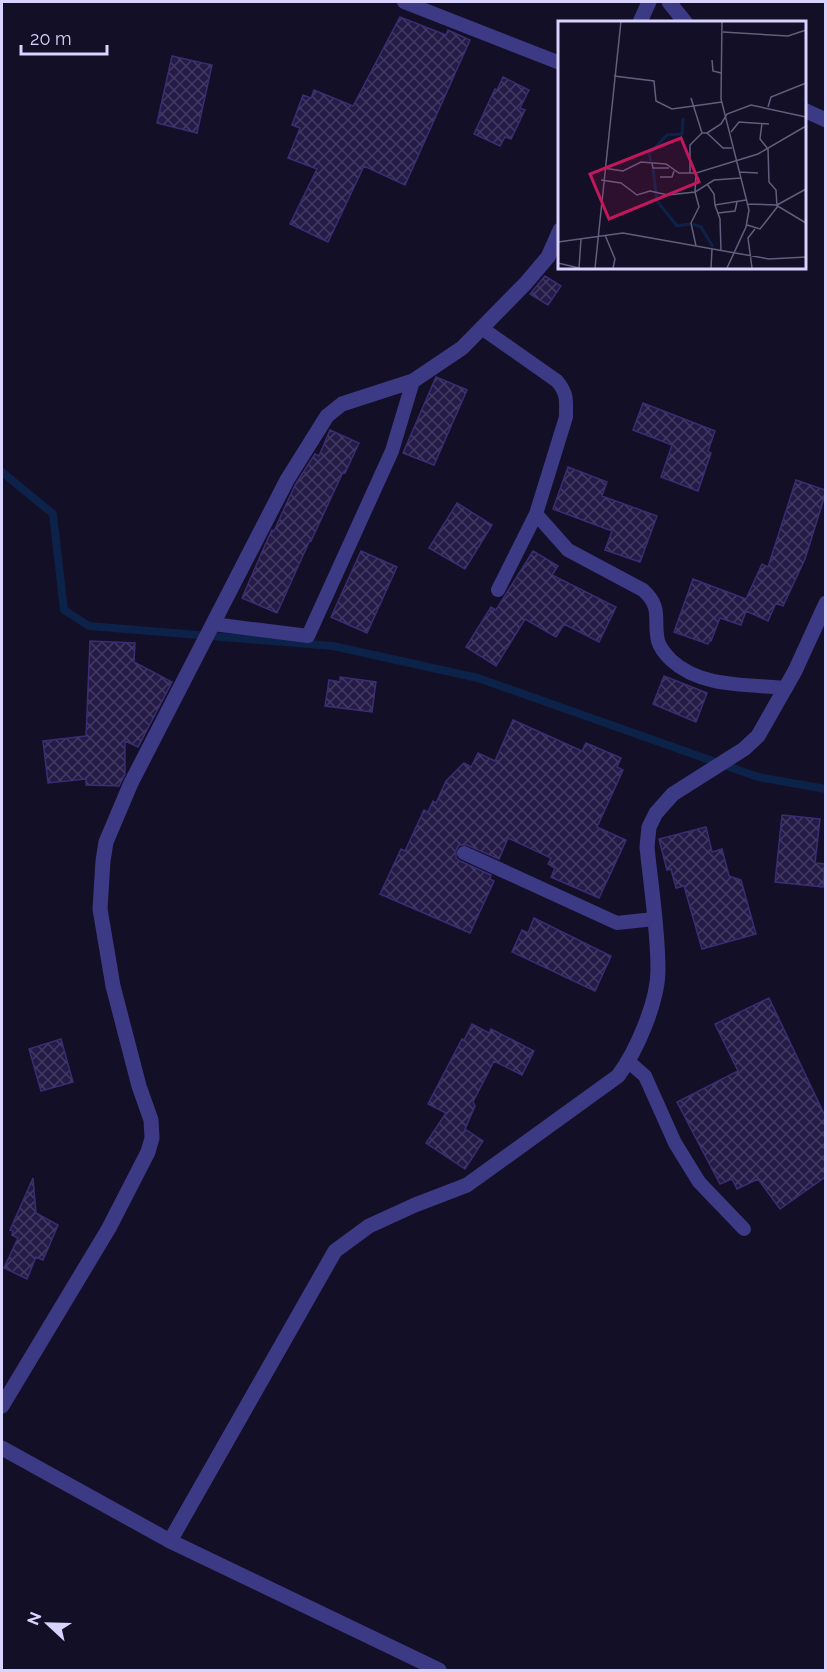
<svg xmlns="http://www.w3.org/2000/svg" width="827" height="1672" font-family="Raleway,sans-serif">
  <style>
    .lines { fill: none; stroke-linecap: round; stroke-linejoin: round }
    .stream { stroke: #0c2248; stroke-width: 8 }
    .building { fill: url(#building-cross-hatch); stroke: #3b2d73; stroke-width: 1.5 }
    .service { stroke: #3d3a85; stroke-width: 14 }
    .minor { stroke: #3d3a85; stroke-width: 15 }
    .tertiary { stroke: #3d3a85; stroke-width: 15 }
    .inset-river { fill: none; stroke: #0c2248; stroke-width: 3 }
    .inset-road { fill: none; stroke: #625e7d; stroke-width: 1.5 }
    .view { fill: #c2185b; fill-opacity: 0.15; stroke: #c2185b; stroke-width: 3 }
    .inset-edge { fill: none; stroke: #d9d4ff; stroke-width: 3 }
  </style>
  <defs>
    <pattern id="building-cross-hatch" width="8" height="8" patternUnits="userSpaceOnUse" patternTransform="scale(1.5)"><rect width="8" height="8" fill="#241b47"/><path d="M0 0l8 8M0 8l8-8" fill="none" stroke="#433b63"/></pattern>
  </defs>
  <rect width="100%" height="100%" fill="#130f26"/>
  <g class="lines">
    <path class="stream" d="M 2,472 L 53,514 L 64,610 L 89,626 L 333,646 L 478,678 L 758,777 L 826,789"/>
  </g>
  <path class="building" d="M 400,17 L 446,35 L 448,30 L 470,40 L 405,185 L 364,166 L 328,242 L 290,224 L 317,169 L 288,158 L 300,128 L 292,125 L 303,95 L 311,98 L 314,90 L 353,106 Z
    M 172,56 L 212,65 L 197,133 L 157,123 Z
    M 503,77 L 529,90 L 520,108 L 525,110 L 511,139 L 505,137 L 500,146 L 474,134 L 495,89 L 497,90 Z
    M 545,276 L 561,286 L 548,305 L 530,294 Z
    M 436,377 L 467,390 L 434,465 L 403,453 Z
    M 643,403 L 715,431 L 708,451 L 711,453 L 698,491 L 661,477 L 672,445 L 633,430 Z
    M 330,430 L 359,443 L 345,473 L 343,472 L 311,541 L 310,540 L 277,613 L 242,598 L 266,543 L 272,530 L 274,531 L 295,485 L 315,454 L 319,456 Z
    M 568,467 L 607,482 L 602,496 L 657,516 L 640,562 L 605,550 L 612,531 L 553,509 Z
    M 796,480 L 825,490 L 825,495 L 805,559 L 783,606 L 776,603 L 768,621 L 746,611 L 741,625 L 720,618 L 711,641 L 710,640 L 708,644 L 674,632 L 693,579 L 746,599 L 762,564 L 768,567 Z
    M 457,503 L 492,525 L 465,569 L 429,548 Z
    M 361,551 L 397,567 L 367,633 L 331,617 Z
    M 533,551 L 558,566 L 552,575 L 616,607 L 599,642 L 564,624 L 556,637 L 525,619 L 496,666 L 466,647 L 491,607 L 496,610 Z
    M 90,641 L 135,643 L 134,662 L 172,682 L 138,747 L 125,741 L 125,774 L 119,786 L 86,785 L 86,779 L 48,783 L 43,741 L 86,736 Z
    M 664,676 L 707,693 L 696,722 L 653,704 Z
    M 340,677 L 376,682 L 372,712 L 325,706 L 329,680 L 340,682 Z
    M 513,720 L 582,751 L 586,743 L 621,758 L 617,767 L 623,770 L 597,827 L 626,840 L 599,898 L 551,877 L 555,868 L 548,864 L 551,858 L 508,838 L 499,859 L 467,845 L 459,845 L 456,850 L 456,858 L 460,861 L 491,875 L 490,879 L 494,881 L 470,933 L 380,894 L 401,849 L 405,851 L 424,810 L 428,812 L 433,801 L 436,803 L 446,781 L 464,763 L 471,767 L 478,753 L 495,761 Z
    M 782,815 L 820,819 L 815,863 L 825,864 L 823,887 L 775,882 Z
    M 706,827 L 712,852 L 722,849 L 729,876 L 741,880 L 756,934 L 702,949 L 684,886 L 676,888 L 671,869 L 667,870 L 659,839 Z
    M 534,918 L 611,956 L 595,991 L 512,952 L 522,930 L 528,933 Z
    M 769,998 L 825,1116 L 825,1177 L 780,1209 L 758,1179 L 737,1189 L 732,1179 L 720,1184 L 677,1102 L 738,1071 L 715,1024 Z
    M 472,1024 L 489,1033 L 491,1029 L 534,1051 L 522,1075 L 494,1061 L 473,1102 L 475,1106 L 465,1129 L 483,1141 L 465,1169 L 426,1143 L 446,1113 L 428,1104 L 462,1039 L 464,1040 Z
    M 61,1039 L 73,1082 L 41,1091 L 29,1049 Z
    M 33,1178 L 36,1213 L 58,1225 L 43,1260 L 36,1257 L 27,1279 L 4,1268 L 18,1238 L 12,1235 L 13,1231 L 10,1230 Z"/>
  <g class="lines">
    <path class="service" d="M 404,2 L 560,63
      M 483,329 L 557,381 C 568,394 566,401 566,417 L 536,514 L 498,590
      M 536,514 L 568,550 L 643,590 C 663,608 653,619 658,641 C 660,648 666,655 671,660 C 701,688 747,684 786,688
      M 213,624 L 308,636 L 392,451 L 413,381
      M 464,853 L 617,923 L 654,919
      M 629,1062 L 645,1076 L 675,1143 L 699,1182 L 744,1229"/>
    <path class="minor" d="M 669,2 L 685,22
      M 640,22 L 649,2
      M 804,110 L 826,120
      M 2,1406 L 109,1228 L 148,1152 L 152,1138 L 151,1120 L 139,1086 L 113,986 L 100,909 L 103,861 L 106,842 L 131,783 L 287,480 L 327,416 L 342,404 L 413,381 L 462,348 L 525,284 L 548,257 L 560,230
      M 170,1541 L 335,1251 L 369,1226 L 415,1205 L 467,1185 L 618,1076 C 636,1052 658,1002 658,970 C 658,929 651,887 647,847 L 649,827 L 656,813 L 673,794 L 744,749 L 758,736 L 795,671 L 826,603"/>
    <path class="tertiary" d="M 2,1448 L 170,1541 L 439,1670"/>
  </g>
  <g transform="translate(558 21)">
    <rect width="248" height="248" fill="#130f26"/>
    <path class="inset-river" d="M 93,140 L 91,133 L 109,114 L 124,113 L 125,97M 95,148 L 99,180 L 119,205 L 132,203M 135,203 L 143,206 L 155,226"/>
    <path class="inset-road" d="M 164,0 L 163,78 L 191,189 L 188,206 L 169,247M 165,11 L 230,15 L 248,9M 154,39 L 155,50 L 163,52M 56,55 L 96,60 L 98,80 L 114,88 L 164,81M 133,77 L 144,112 L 149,112 L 165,127 L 174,127M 210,86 L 213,76 L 248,62M 204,102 L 202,118 L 210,128 L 211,161 L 218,169 L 219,185M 173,111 L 181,101 L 211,103M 149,112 L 163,103 L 169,93 L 193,84 L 248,96M 94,142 L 95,147 L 111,147M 45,147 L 65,150 L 83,141 L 108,143 L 121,152 L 138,152M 181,151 L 200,152M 132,152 L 132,124 L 144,112M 102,156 L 114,156 L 116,150M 43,159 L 63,162 L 79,174 L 92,170 L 110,174 L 137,171 L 138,152 L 200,133 L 248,105M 149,163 L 156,173 L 157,184 L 188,179M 190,183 L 218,184 L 248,202M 157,184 L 162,198 L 163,230M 219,184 L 248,168M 160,192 L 177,190 L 179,181M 189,204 L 202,208 L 220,185M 47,214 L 57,238 L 55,247M 0,221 L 65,212 L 211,238 L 248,236M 138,225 L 133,202 L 141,186 L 137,171 L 156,159 L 183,157M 0,242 L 21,247M 21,247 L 23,218M 37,247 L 63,0M 153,247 L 154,228M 194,247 L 190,217 L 197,208"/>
    <path class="view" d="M 123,117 L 141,161 L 51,198 L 32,153 Z"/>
    <rect width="248" height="248" class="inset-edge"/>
  </g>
  <rect width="827" height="1672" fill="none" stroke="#d9d4ff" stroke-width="6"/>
  <g transform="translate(48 1624) rotate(292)" stroke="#130f26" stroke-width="4.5" paint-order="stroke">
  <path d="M0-4.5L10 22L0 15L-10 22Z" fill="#d9d4ff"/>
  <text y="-9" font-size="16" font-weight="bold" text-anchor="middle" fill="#d9d4ff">N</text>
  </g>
  <path d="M21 45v9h86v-9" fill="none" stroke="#d9d4ff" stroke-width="3"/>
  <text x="30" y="45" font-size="18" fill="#d9d4ff" stroke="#130f26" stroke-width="4.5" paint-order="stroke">20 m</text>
</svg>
